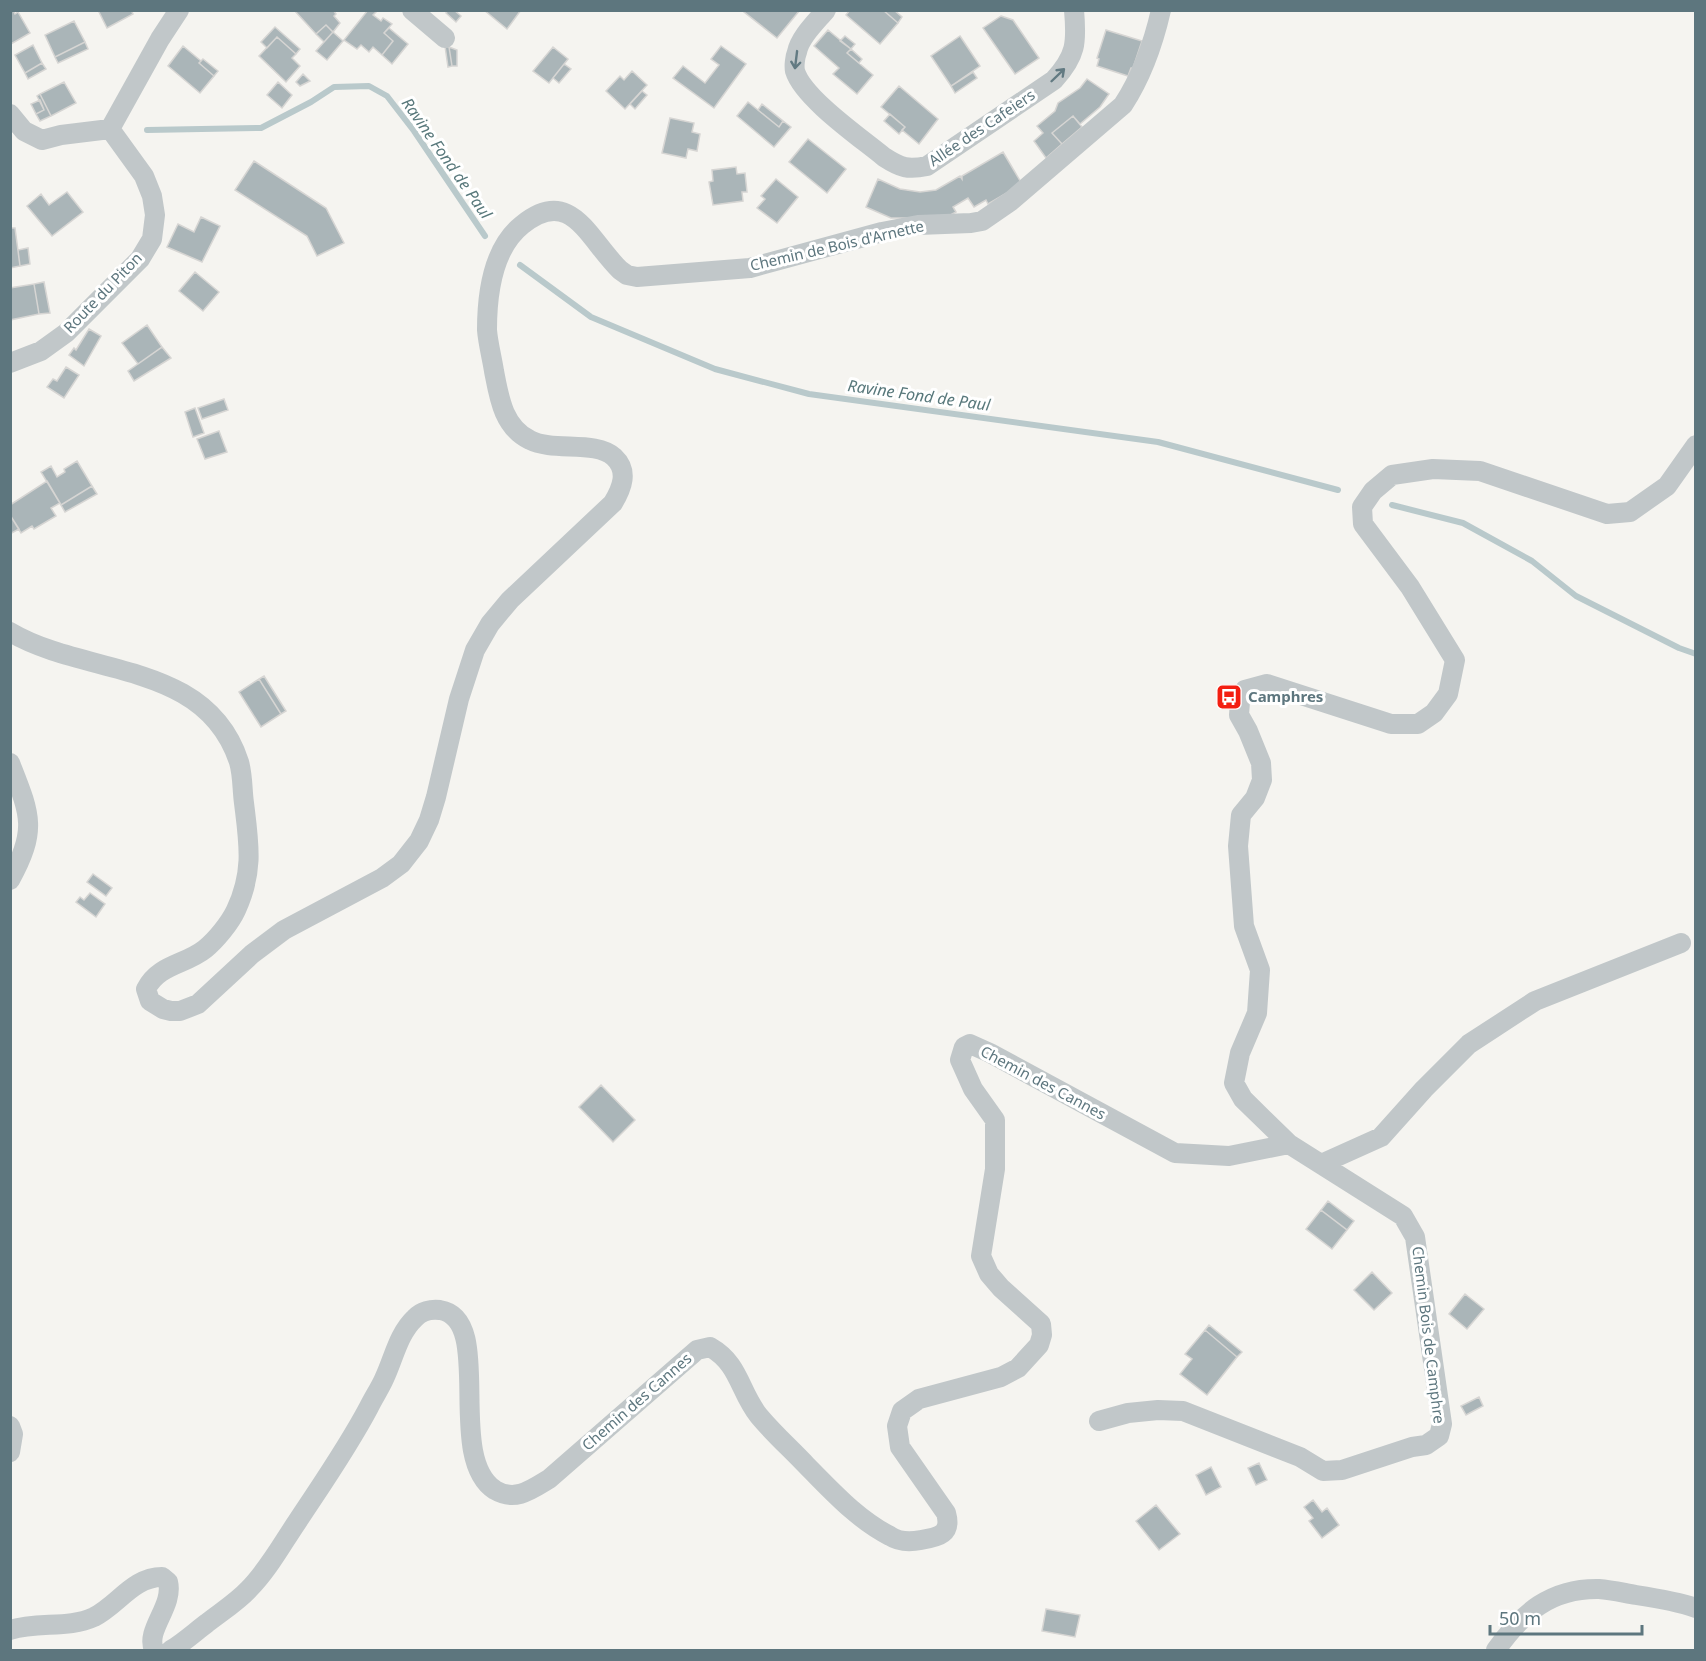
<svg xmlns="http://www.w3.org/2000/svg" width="1706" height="1661" font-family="'Noto Sans',sans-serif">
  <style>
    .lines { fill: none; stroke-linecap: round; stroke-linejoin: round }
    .stream { stroke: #b9c9cb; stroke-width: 6 }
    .building { fill: #aab5b8; stroke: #d6d5d3; stroke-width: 1.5 }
    .minor { stroke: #c1c7c9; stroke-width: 20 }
    .oneway { stroke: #627a82 }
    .labels { text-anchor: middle; stroke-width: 6; stroke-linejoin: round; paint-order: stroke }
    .street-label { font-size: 15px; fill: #5d767e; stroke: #fff }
    .poi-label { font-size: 15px; font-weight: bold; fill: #5d767e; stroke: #fff; text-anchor: start }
    .water-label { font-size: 16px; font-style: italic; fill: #58787b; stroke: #fff }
  </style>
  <rect width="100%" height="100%" fill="#f5f4f0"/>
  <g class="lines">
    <path class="stream" d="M 147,130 L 261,128 L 311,102 L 334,87 L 369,86 L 387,96 L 414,131 L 485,236
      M 520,265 L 591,317 L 715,369 L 809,394 L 1158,442 L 1338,490
      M 1392,505 L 1463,523 L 1532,561 L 1576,596 L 1679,648 L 1696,654"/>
  </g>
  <path class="building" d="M 10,10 L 13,10 L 15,14 L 18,12 L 30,33 L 11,44 Z
    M 98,10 L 131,10 L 133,14 L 107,28 Z
    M 294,10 L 333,10 L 336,14 L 334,16 L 340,23 L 333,32 L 326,25 L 316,34 Z
    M 368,10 L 375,10 L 376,12 L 373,15 L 381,21 L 383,18 L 392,24 L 384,33 L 393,41 L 382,55 L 373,47 L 369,52 L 361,45 L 357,49 L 344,40 Z
    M 448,10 L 454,10 L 461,16 L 456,22 L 446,13 Z
    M 484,10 L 521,10 L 507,29 Z
    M 745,10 L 800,10 L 777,38 L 744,12 Z
    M 850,10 L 883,10 L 898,23 L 880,44 L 846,15 Z
    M 883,10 L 894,10 L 902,17 L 898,23 Z
    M 1001,16 L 1013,20 L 1039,58 L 1015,74 L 983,28 Z
    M 74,21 L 85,42 L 55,57 L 45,35 Z
    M 326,25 L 333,32 L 324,42 L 316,34 Z
    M 275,27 L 300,49 L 296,54 L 277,37 L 267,48 L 261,42 Z
    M 389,28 L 408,44 L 392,64 L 382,55 L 393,41 L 384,33 Z
    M 828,30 L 851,49 L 847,53 L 873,75 L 857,94 L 833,74 L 839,68 L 814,46 Z
    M 1106,30 L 1142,41 L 1133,68 L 1131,68 L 1128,76 L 1097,66 L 1099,59 L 1097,58 Z
    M 333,32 L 343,41 L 327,60 L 316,51 Z
    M 845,36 L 855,44 L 851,49 L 840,41 Z
    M 960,36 L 980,66 L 951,86 L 931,56 Z
    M 277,37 L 296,54 L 292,58 L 300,66 L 286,82 L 259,56 Z
    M 85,42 L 88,49 L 58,63 L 55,57 Z
    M 33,45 L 42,63 L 25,73 L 15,55 Z
    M 183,46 L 201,61 L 199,63 L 214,76 L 200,93 L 168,66 Z
    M 445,46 L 449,47 L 452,66 L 448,67 Z
    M 721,46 L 746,64 L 714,108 L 673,78 L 683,66 L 705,83 L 719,65 L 711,59 Z
    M 449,47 L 457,50 L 457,66 L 452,66 Z
    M 553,47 L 568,59 L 549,83 L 533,71 Z
    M 851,49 L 862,59 L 859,63 L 847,53 Z
    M 203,59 L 218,71 L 214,76 L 199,63 Z
    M 42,63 L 46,69 L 28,79 L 25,73 Z
    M 564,64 L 571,69 L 559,83 L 553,78 Z
    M 632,71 L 647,85 L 625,109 L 606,91 L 620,76 L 624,80 Z
    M 973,72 L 977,78 L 955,93 L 951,86 Z
    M 303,74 L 310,81 L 300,86 L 296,82 Z
    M 1087,79 L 1109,94 L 1100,107 L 1080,124 L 1073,116 L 1052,133 L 1062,144 L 1046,158 L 1034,141 L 1043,133 L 1037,126 L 1055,111 L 1058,103 L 1080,88 Z
    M 64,82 L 76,103 L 51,116 L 40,94 Z
    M 278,82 L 292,95 L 282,108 L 267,95 Z
    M 899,86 L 938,119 L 919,144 L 902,130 L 905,127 L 881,107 Z
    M 642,91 L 647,95 L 635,109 L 630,104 Z
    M 40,94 L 51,116 L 40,121 L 36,114 L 44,110 L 37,96 Z
    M 40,100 L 44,110 L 36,114 L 31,104 Z
    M 748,102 L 779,127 L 783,121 L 791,127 L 774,147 L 737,116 Z
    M 762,104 L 783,121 L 779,127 L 758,110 Z
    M 890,114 L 905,127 L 899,134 L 884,121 Z
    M 1073,116 L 1082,127 L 1062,144 L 1052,133 Z
    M 670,118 L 694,123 L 692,132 L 700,134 L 697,151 L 688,149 L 686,158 L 662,153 Z
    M 808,139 L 846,169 L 827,193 L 789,162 Z
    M 1003,152 L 1022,184 L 988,204 L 986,200 L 974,207 L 968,198 L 953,207 L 956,212 L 945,218 L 891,218 L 866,207 L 878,179 L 900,189 L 920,192 L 936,190 L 960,176 L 962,179 L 962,176 Z
    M 254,161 L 326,208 L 344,243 L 317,256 L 307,236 L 235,190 Z
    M 736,167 L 737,174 L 745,173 L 747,192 L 742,192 L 743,201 L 713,205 L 709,182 L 713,181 L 712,170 Z
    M 776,179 L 798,197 L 777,223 L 757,208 L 765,199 L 761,196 Z
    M 67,192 L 83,212 L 52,236 L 27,206 L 41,194 L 49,205 Z
    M 201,217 L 220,226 L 202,262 L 167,247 L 178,224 L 194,232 Z
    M 10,228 L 15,228 L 20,266 L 10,268 Z
    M 28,248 L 30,264 L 20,266 L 18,250 Z
    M 195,272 L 219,292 L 203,311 L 179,291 Z
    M 44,282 L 50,313 L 39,314 L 34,284 Z
    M 34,284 L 39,314 L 10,320 L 10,288 Z
    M 147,325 L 162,347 L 138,364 L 122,343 Z
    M 89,329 L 101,336 L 84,366 L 69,355 L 74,348 L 76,350 Z
    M 162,347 L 171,358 L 134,381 L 128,371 Z
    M 66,367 L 79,375 L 64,398 L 47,387 L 53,379 L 57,381 Z
    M 224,399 L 228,410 L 202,419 L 198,408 Z
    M 195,408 L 204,433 L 193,437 L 185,412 Z
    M 219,431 L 227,452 L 205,459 L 197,439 Z
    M 77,461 L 92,486 L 61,505 L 41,472 L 51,466 L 57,477 L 65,472 L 64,469 Z
    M 47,481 L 60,503 L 51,508 L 56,516 L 34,529 L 32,526 L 21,533 L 10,515 L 10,505 Z
    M 92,486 L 97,494 L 65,512 L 61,505 Z
    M 10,515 L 19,529 L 10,534 Z
    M 264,676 L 286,711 L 281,714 L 259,679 Z
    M 259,679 L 281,714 L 261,727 L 239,692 Z
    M 93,874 L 112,888 L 106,896 L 87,882 Z
    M 90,893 L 105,904 L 96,917 L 76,902 L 80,897 L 84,900 Z
    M 601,1085 L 635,1120 L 613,1142 L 579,1107 Z
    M 1328,1201 L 1354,1221 L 1347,1230 L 1321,1210 Z
    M 1321,1210 L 1347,1230 L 1332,1249 L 1306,1229 Z
    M 1372,1272 L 1392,1293 L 1374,1310 L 1354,1290 Z
    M 1465,1294 L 1484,1309 L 1467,1329 L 1449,1314 Z
    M 1209,1325 L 1242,1352 L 1237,1357 L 1205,1330 Z
    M 1205,1330 L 1237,1357 L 1207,1395 L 1180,1374 L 1192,1359 L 1185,1354 Z
    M 1479,1397 L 1483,1406 L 1466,1415 L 1461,1406 Z
    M 1259,1463 L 1267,1480 L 1256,1485 L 1248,1468 Z
    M 1211,1467 L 1221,1487 L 1206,1495 L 1196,1475 Z
    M 1313,1500 L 1322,1512 L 1327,1508 L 1339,1525 L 1322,1538 L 1309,1521 L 1313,1518 L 1304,1507 Z
    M 1156,1505 L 1180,1534 L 1159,1550 L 1136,1521 Z
    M 1046,1609 L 1080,1615 L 1075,1637 L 1042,1631 Z"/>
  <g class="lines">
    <path class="minor" d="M 412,10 L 445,38
      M 826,10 C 816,22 800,37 797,52 C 795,57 794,66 795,71 C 803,98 861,138 884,157 C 901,168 908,170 927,166 L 1054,80 C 1076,56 1077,43 1074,10
      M 10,114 L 24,131 L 42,140 L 61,135 L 110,129
      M 110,129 L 160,39 L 179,10
      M 10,363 L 41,351 L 66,333 L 140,259 L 152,239 L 155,215 L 152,196 L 144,176 L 110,129
      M 10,632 C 86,677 206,660 239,762 C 243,776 242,789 244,803 C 249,844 254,871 236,910 C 230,923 216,940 205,949 C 185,965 159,964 146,989 L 150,1001 L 163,1009 L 171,1011 L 180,1011 L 198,1004 L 252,954 L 284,930 L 382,878 L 401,864 L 419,841 L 429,820 L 436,797 L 459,699 L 475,650 L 490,624 L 510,600 L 613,503 C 622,488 629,471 614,457 C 596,440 553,452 530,440 C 503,427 499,397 494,371 C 492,358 488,343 487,330 C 487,295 492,249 522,225 C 571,185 588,239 620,270 L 627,275 L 637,277 L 750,268 L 882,232 L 918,225 L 971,223 L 982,221 L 1011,201 L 1123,105 C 1142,76 1153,45 1161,10
      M 10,763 C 30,814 38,829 10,880
      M 1321,1164 L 1381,1137 L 1424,1089 L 1469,1044 L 1535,1001 L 1681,943
      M 1099,1421 L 1128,1413 L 1158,1410 L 1183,1411 L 1300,1457 L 1323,1471 L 1342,1470 L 1412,1447 L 1426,1445 L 1439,1436 L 1442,1424 L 1415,1237 L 1403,1216 L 1289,1144 L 1243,1099 L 1234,1083 L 1240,1053 L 1257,1013 L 1260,970 L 1244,926 L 1238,846 L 1241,815 L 1255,798 L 1262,780 L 1261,763 L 1248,731 L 1239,715 L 1240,702 L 1245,690 L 1267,684 L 1391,724 L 1418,724 L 1434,713 L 1448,694 L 1455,660 L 1410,587 L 1363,524 L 1362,507 L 1373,491 L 1392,475 L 1433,469 L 1480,471 L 1607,514 L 1630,512 L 1667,486 L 1696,445
      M 10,1426 L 13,1434 L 10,1452
      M 10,1630 C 38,1621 68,1629 94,1617 C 118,1605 133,1577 162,1577 L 168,1582 C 174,1606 145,1630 154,1650
      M 171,1650 C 183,1643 195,1632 207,1623 C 221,1612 237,1602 249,1589 C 268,1570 282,1544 297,1522 C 322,1484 348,1447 369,1407 C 374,1397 380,1388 384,1379 C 394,1358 398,1334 415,1318 C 421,1311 431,1309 440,1310 C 496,1319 444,1457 495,1490 C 515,1502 531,1490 549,1479 L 697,1350 L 710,1347 C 740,1364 739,1391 759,1416 C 774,1434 791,1449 807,1466 C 833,1492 857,1519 890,1536 C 899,1542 911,1542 921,1540 C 939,1537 952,1534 946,1513 L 900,1447 L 897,1426 L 902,1411 L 919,1399 L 1001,1377 L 1018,1368 L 1039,1345 L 1042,1335 L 1041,1324 L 1001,1288 L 989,1274 L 981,1256 L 995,1169 L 995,1120 L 973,1089 L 960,1060 L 964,1047 L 970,1044 L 990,1053 L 1175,1153 L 1229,1156 L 1289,1144
      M 1496,1650 C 1522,1613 1551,1588 1599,1589 C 1612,1590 1624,1593 1636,1595 C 1656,1598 1676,1601 1696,1608"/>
  </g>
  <defs><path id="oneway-shaft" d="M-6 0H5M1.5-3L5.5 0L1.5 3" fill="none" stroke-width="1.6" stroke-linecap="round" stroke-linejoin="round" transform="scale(1.5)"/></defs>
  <g class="oneway">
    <use href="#oneway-shaft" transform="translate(796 60) rotate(97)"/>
    <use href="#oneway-shaft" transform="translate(1058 75) rotate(-44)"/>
  </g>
  <defs>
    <g id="bus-square" transform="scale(1.35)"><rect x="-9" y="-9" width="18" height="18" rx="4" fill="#f31e11" stroke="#fff"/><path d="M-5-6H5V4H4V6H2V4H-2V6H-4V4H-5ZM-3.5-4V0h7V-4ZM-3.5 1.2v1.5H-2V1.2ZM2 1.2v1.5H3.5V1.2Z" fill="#fff"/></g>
  </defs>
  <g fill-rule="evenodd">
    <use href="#bus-square" x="1229" y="697"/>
  </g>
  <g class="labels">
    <g class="street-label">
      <text transform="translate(982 128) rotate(-34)" y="5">Allée des Cafeiers</text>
      <text transform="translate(837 246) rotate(-13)" y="5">Chemin de Bois d'Arnette</text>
      <text transform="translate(103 293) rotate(-46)" y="5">Route du Piton</text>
      <text transform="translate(1043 1083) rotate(28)" y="5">Chemin des Cannes</text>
      <text transform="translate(1428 1335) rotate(83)" y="5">Chemin Bois de Camphre</text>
      <text transform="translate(637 1402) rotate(-41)" y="5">Chemin des Cannes</text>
    </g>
    <g class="poi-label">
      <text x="1248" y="702">Camphres</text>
    </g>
    <g class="water-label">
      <text transform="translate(447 158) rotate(55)" y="6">Ravine Fond de Paul</text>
      <text transform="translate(919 395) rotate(8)" y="6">Ravine Fond de Paul</text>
    </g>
  </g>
  <rect width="1706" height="1661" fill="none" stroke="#5d767e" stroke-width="24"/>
  <path d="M1490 1625v9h152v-9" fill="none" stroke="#5d767e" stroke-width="3"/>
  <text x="1499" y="1625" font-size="18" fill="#5d767e" stroke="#ffffff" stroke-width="4.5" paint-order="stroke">50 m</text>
</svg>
